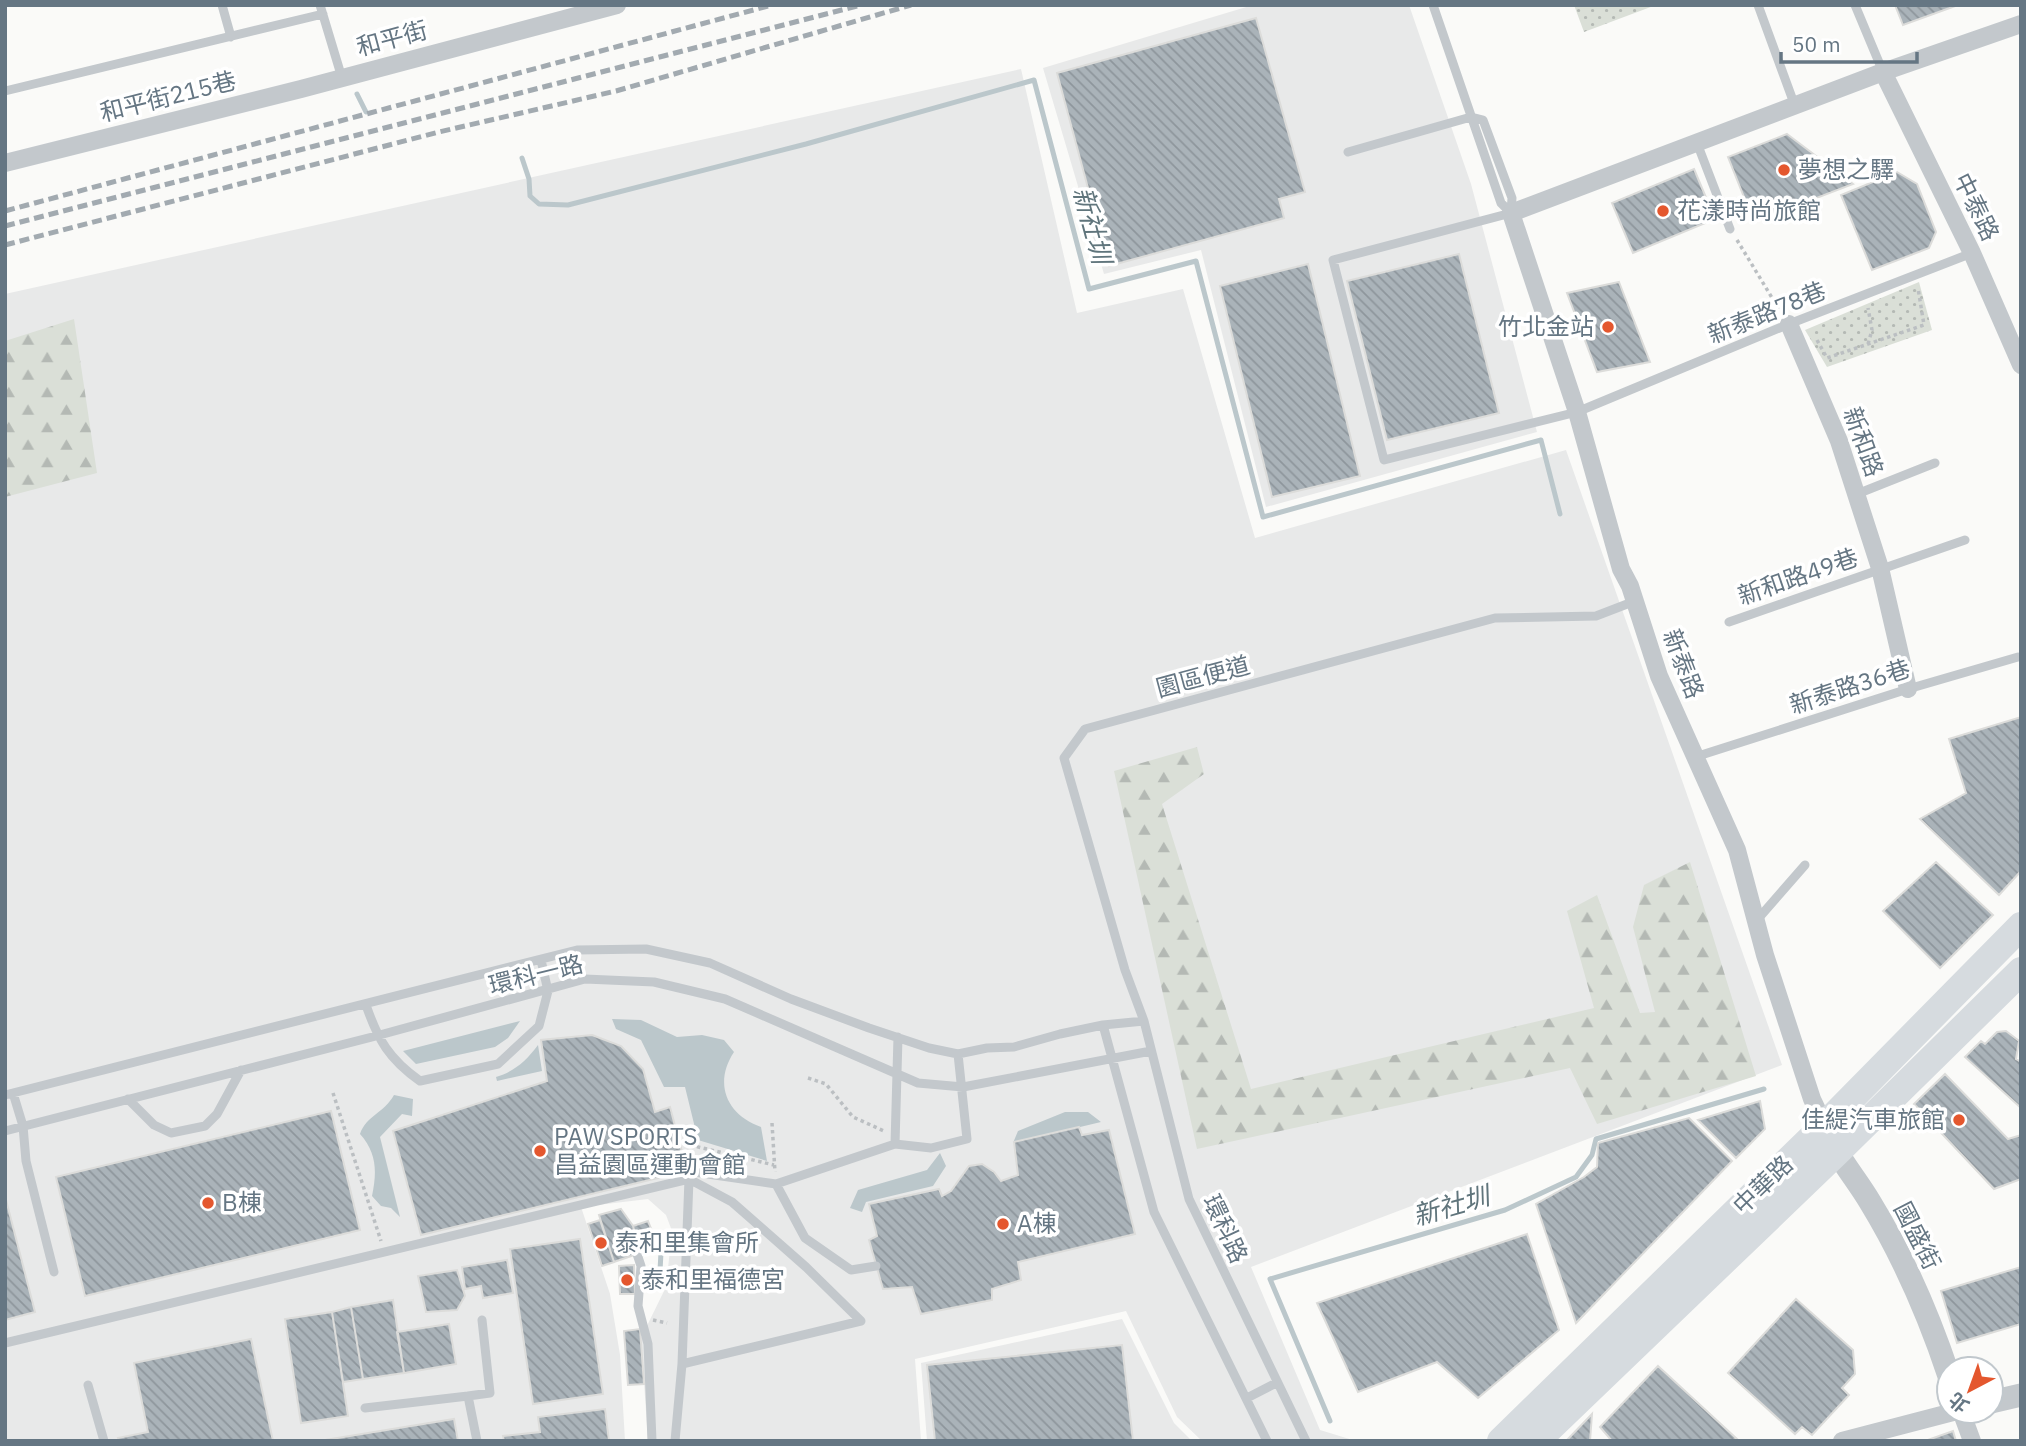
<svg xmlns="http://www.w3.org/2000/svg" width="2026" height="1446" font-family="'IBM Plex Sans','Noto Sans TC',sans-serif">
  <style>
    .built { fill: #e8e9e9 }
    .grass { fill: url(#grass-dots) }
    .forest { fill: url(#forest-firs) }
    .water { fill: #bbc7cb }
    .lines { fill: none; stroke-linecap: round; stroke-linejoin: round }
    .stream { stroke: #bbc7cb; stroke-width: 5 }
    .building { fill: url(#building-back-hatch); stroke: #dcdcda; stroke-width: 2 }
    .path { stroke: #bbbfc2; stroke-width: 3.5; stroke-dasharray: 3.5 3.5; stroke-linecap: butt }
    .service { stroke: #c3c8cc; stroke-width: 9 }
    .minor { stroke: #c3c8cc; stroke-width: 18 }
    .tertiary { stroke: #c3c8cc; stroke-width: 23 }
    .primary { stroke: #d6dbdf; stroke-width: 28 }
    .rail { stroke: #a2aab0; stroke-width: 5; stroke-dasharray: 10 5; stroke-linecap: butt }
    .poi-dot { fill: #e4572e; stroke: #fff; stroke-width: 2.5 }
    .labels { text-anchor: middle; stroke-width: 7; stroke-linejoin: round; paint-order: stroke }
    .street-label { font-size: 24px; fill: #657683; stroke: #fff }
    .poi-label { font-size: 24px; fill: #657683; stroke: #fff; text-anchor: start }
    .water-label { font-size: 26px; font-style: italic; fill: #60757c; stroke: #fff }
  </style>
  <defs>
    <pattern id="grass-dots" width="8" height="8" patternUnits="userSpaceOnUse" patternTransform="scale(1.75)"><rect width="8" height="8" fill="#dadfd7"/><path d="M2 2h.1M6 6h.1" fill="none" stroke="#b4b9b4" stroke-width="1.8" stroke-linecap="round"/></pattern>
    <pattern id="forest-firs" width="22" height="20" patternUnits="userSpaceOnUse" patternTransform="scale(1.75)"><rect width="22" height="20" fill="#dadfd7"/><path d="M5 1l3.5 6h-7zM16 11l3.5 6h-7z" fill="#b4b9b4"/></pattern>
    <pattern id="building-back-hatch" width="6" height="6" patternUnits="userSpaceOnUse" patternTransform="scale(1.75)"><rect width="6" height="6" fill="#aab3b9"/><path d="M-1 5l2 2M0 0l6 6M5-1l2 2" fill="none" stroke="#8e969c"/></pattern>
  </defs>
  <rect width="100%" height="100%" fill="#fafaf8"/>
  <path class="built" d="M 1253,5 L 1409,5 L 1471,184 L 1537,432 L 1266,507 L 1201,250 L 1104,274 L 1043,68 Z
    M 1021,69 L 1077,313 L 1183,289 L 1255,538 L 1566,450 L 1782,1065 L 1251,1267 L 1320,1430 L 1356,1441 L 1202,1441 L 1177,1417 L 1126,1311 L 915,1359 L 921,1441 L 648,1441 L 641,1338 L 666,1287 L 672,1231 L 666,1215 L 648,1199 L 581,1207 L 610,1294 L 620,1355 L 625,1441 L 5,1441 L 5,294 Z
    M 1122,1319 L 1174,1423 L 1192,1441 L 927,1441 L 921,1363 Z"/>
  <path class="grass" d="M 1574,5 L 1656,5 L 1584,32 Z
    M 1919,282 L 1932,330 L 1827,367 L 1805,330 Z"/>
  <path class="forest" d="M 74,319 L 97,473 L 5,497 L 5,341 Z
    M 1197,747 L 1204,774 L 1162,804 L 1251,1089 L 1594,1008 L 1567,911 L 1597,895 L 1640,1013 L 1655,1012 L 1633,927 L 1644,885 L 1690,862 L 1756,1076 L 1597,1124 L 1570,1068 L 1197,1149 L 1114,771 Z"/>
  <path class="water" d="M 612,1019 L 641,1020 L 677,1037 L 702,1035 L 724,1040 L 734,1052 C 713,1084 727,1115 761,1127 L 767,1161 L 698,1140 L 685,1087 L 664,1087 L 641,1040 L 616,1029 Z
    M 520,1021 L 508,1038 L 495,1047 L 416,1064 L 403,1051 Z
    M 538,1045 L 542,1071 L 497,1081 L 496,1077 C 515,1071 526,1061 538,1045 Z
    M 394,1095 L 413,1099 L 412,1116 L 402,1114 L 380,1137 L 400,1217 L 391,1208 L 381,1206 L 372,1196 C 377,1172 377,1153 360,1134 C 366,1116 384,1113 394,1095 Z
    M 1065,1112 L 1088,1112 L 1101,1122 L 1013,1143 L 1018,1131 Z
    M 940,1153 L 946,1166 L 933,1186 L 866,1202 L 862,1212 L 850,1208 L 858,1190 L 927,1170 Z"/>
  <g class="lines">
    <path class="stream" d="M 357,94 L 366,112
      M 522,158 L 529,179 L 530,196 L 539,204 L 568,205 L 806,144 L 1034,80 L 1089,289 L 1196,261 L 1263,517 L 1541,440 L 1560,514
      M 660,1271 L 661,1252
      M 1330,1421 L 1270,1279 L 1505,1210 L 1576,1177 L 1592,1155 L 1596,1139 L 1764,1089"/>
  </g>
  <path class="building" d="M 1895,5 L 1958,5 L 1903,25 Z
    M 1256,18 L 1305,192 L 1279,199 L 1284,218 L 1109,266 L 1057,73 Z
    M 1787,134 L 1853,184 L 1754,222 L 1728,157 Z
    M 1694,169 L 1715,219 L 1633,253 L 1612,203 Z
    M 1897,172 L 1917,184 L 1936,232 L 1929,248 L 1872,270 L 1841,195 Z
    M 1459,254 L 1499,413 L 1387,440 L 1347,281 Z
    M 1308,264 L 1360,476 L 1272,497 L 1220,286 Z
    M 1619,282 L 1650,362 L 1597,372 L 1567,293 Z
    M 2021,717 L 2021,871 L 1999,895 L 1920,819 L 1966,793 L 1949,739 Z
    M 1936,862 L 1993,915 L 1940,968 L 1883,911 Z
    M 2006,1031 L 2019,1041 L 2016,1059 L 2021,1062 L 2021,1108 L 1965,1057 L 1981,1041 L 1985,1044 L 1997,1032 Z
    M 592,1035 L 621,1046 L 643,1069 L 655,1112 L 670,1107 L 687,1171 L 421,1235 L 393,1131 L 547,1081 L 541,1040 Z
    M 1945,1074 L 2008,1139 L 2021,1135 L 2021,1179 L 1994,1189 L 1914,1104 Z
    M 1760,1101 L 1765,1129 L 1736,1158 L 1698,1120 Z
    M 331,1111 L 360,1230 L 85,1296 L 56,1177 Z
    M 1689,1118 L 1732,1161 L 1576,1323 L 1536,1204 L 1584,1177 L 1597,1167 L 1598,1143 Z
    M 1079,1127 L 1082,1135 L 1109,1130 L 1135,1234 L 1018,1262 L 1021,1280 L 992,1289 L 992,1300 L 921,1314 L 912,1287 L 883,1289 L 869,1240 L 877,1236 L 869,1204 L 939,1189 L 942,1196 L 951,1191 L 969,1166 L 982,1164 L 994,1172 L 1001,1181 L 1018,1175 L 1014,1142 Z
    M 5,1196 L 35,1312 L 5,1320 Z
    M 621,1209 L 633,1226 L 640,1253 L 614,1262 L 599,1215 Z
    M 600,1220 L 614,1262 L 602,1266 L 588,1224 Z
    M 648,1221 L 658,1246 L 640,1253 L 633,1226 Z
    M 1527,1234 L 1559,1330 L 1478,1398 L 1437,1362 L 1358,1392 L 1317,1303 Z
    M 580,1239 L 603,1394 L 533,1404 L 510,1249 Z
    M 507,1260 L 513,1293 L 483,1298 L 481,1286 L 465,1289 L 462,1267 Z
    M 634,1265 L 635,1294 L 620,1294 L 619,1266 Z
    M 2021,1267 L 2021,1324 L 1957,1343 L 1941,1291 Z
    M 457,1270 L 465,1296 L 457,1310 L 426,1312 L 418,1276 Z
    M 649,1271 L 663,1277 L 657,1290 L 644,1284 Z
    M 1796,1299 L 1853,1350 L 1855,1374 L 1842,1388 L 1849,1395 L 1812,1435 L 1802,1427 L 1795,1434 L 1728,1373 Z
    M 393,1300 L 404,1373 L 363,1379 L 351,1307 Z
    M 351,1307 L 363,1379 L 343,1382 L 332,1312 Z
    M 332,1312 L 348,1416 L 301,1423 L 285,1319 Z
    M 449,1324 L 456,1364 L 404,1373 L 397,1332 Z
    M 640,1329 L 644,1384 L 628,1385 L 624,1331 Z
    M 251,1339 L 273,1441 L 119,1441 L 118,1438 L 148,1432 L 134,1363 Z
    M 1122,1345 L 1133,1441 L 935,1441 L 927,1365 Z
    M 1658,1366 L 1737,1439 L 1729,1441 L 1612,1441 L 1600,1427 Z
    M 605,1409 L 609,1441 L 504,1441 L 503,1436 L 540,1432 L 538,1417 Z
    M 1592,1414 L 1590,1441 L 1566,1441 Z
    M 454,1419 L 458,1441 L 319,1441 Z
    M 1953,1431 L 1956,1441 L 1925,1441 Z"/>
  <g class="lines">
    <path class="path" d="M 1737,240 L 1780,311
      M 1817,340 L 1827,358 L 1924,325 L 1918,288
      M 1868,344 L 1872,330 L 1868,308
      M 808,1078 L 826,1084 L 853,1117 L 884,1131
      M 333,1093 L 381,1241
      M 772,1123 L 775,1172
      M 690,1145 L 774,1165
      M 653,1320 L 667,1323"/>
    <path class="service" d="M 222,5 L 231,37
      M 320,5 L 342,78
      M 1433,5 L 1501,203 L 1511,213
      M 1758,5 L 1795,106
      M 1855,5 L 1883,72
      M 5,91 L 323,14
      M 1471,117 L 1483,120 L 1512,198 L 1511,213
      M 1697,143 L 1730,229
      M 1348,152 L 1471,117
      M 1511,213 L 1333,260 L 1384,460 L 1577,412 L 1789,324 L 1972,253
      M 1857,494 L 1935,463
      M 1729,622 L 1965,540
      M 1695,757 L 1908,689 L 2018,657
      M 1757,920 L 1805,865
      M 366,1005 C 378,1040 389,1059 420,1081 L 498,1064 L 539,1026 L 548,991 L 541,960
      M 1103,1025 L 1154,1212 L 1267,1441
      M 898,1037 L 895,1144 L 931,1148 L 967,1139 L 958,1054
      M 13,1093 L 23,1126 L 26,1161 L 54,1272
      M 5,1095 L 577,950 L 646,949 L 710,963 L 791,999 L 869,1028 L 929,1048 L 958,1054 L 987,1048 L 1014,1047 L 1060,1034 L 1103,1025 L 1144,1021
      M 128,1099 L 154,1125 L 171,1133 L 205,1126 L 217,1114 L 241,1070
      M 5,1131 L 376,1036 L 585,979 L 654,982 L 725,999 L 918,1083 L 963,1087 L 1151,1051
      M 687,1171 L 776,1184 L 895,1144
      M 776,1184 L 805,1238 L 851,1270 L 876,1266
      M 637,1254 L 641,1266 L 638,1306 L 648,1344 L 652,1441
      M 5,1343 L 689,1179 L 732,1202 L 806,1267 L 861,1321 L 682,1364
      M 88,1385 L 104,1441
      M 468,1396 L 490,1393 L 482,1320
      M 1247,1398 L 1276,1383
      M 365,1408 L 468,1396 L 477,1441
      M 675,1441 L 682,1364 L 689,1179
      M 1306,1441 L 1189,1199 L 1144,1021 L 1125,970 L 1064,758 L 1085,729 L 1495,618 L 1596,616 L 1635,601"/>
    <path class="minor" d="M 1883,72 L 1972,253 L 2021,365
      M 5,163 L 301,89 L 617,5
      M 1789,324 L 1839,441 L 1880,568 L 1908,689
      M 1828,1133 L 1812,1099 L 1765,955 L 1737,850 L 1659,676 L 1630,586 L 1621,569 L 1577,412 L 1511,213 L 1883,72 L 2021,24
      M 1961,1411 L 1972,1441
      M 1842,1441 L 1957,1411"/>
    <path class="tertiary" d="M 1837,1152 C 1847,1169 1860,1185 1870,1202 C 1903,1256 1929,1316 1949,1376
      M 1991,1402 L 2021,1395"/>
    <path class="primary" d="M 1501,1441 L 1824,1126 L 2021,926
      M 1536,1441 L 1837,1152 L 2021,971"/>
    <path class="rail" d="M 5,211 L 772,5
      M 5,226 L 861,5
      M 5,245 L 439,132 L 616,91 L 911,5"/>
  </g>
  <g class="poi-dot">
    <circle cx="1784" cy="170" r="7"/>
    <circle cx="1663" cy="211" r="7"/>
    <circle cx="1608" cy="327" r="7"/>
    <circle cx="1959" cy="1120" r="7"/>
    <circle cx="540" cy="1151" r="7"/>
    <circle cx="208" cy="1203" r="7"/>
    <circle cx="1003" cy="1224" r="7"/>
    <circle cx="601" cy="1243" r="7"/>
    <circle cx="627" cy="1280" r="7"/>
  </g>
  <g class="labels">
    <g class="street-label">
      <text transform="translate(392 39) rotate(-15)" y="8">和平街</text>
      <text transform="translate(168 97) rotate(-14)" y="8">和平街215巷</text>
      <text transform="translate(1976 207) rotate(64)" y="8">中泰路</text>
      <text transform="translate(1767 313) rotate(-22)" y="8">新泰路78巷</text>
      <text transform="translate(1863 442) rotate(70)" y="8">新和路</text>
      <text transform="translate(1798 577) rotate(-19)" y="8">新和路49巷</text>
      <text transform="translate(1683 664) rotate(69)" y="8">新泰路</text>
      <text transform="translate(1203 677) rotate(-15)" y="8">園區便道</text>
      <text transform="translate(1850 687) rotate(-18)" y="8">新泰路36巷</text>
      <text transform="translate(536 975) rotate(-14)" y="8">環科一路</text>
      <text transform="translate(1763 1185) rotate(-44)" y="8">中華路</text>
      <text transform="translate(1225 1229) rotate(65)" y="8">環科路</text>
      <text transform="translate(1917 1236) rotate(63)" y="8">國盛街</text>
    </g>
    <g class="poi-label">
      <text x="1798" y="178">夢想之驛</text>
      <text x="1677" y="219">花漾時尚旅館</text>
      <text x="1594" y="335" text-anchor="end">竹北金站</text>
      <text x="1945" y="1128" text-anchor="end">佳緹汽車旅館</text>
      <text x="554" y="1145">PAW SPORTS<tspan x="554" dy="28">昌益園區運動會館</tspan></text>
      <text x="222" y="1211">B棟</text>
      <text x="1017" y="1232">A棟</text>
      <text x="615" y="1251">泰和里集會所</text>
      <text x="641" y="1288">泰和里福德宮</text>
    </g>
    <g class="water-label">
      <text transform="translate(1092 225) rotate(75)" y="9">新社圳</text>
      <text transform="translate(1451 1206) rotate(-16)" y="9">新社圳</text>
    </g>
  </g>
  <rect width="2026" height="1446" fill="none" stroke="#657683" stroke-width="14"/>
  <g transform="translate(1970 1390) rotate(221)"><circle r="33" fill="#ffffff" stroke="#c1c8cd" stroke-width="2"/>
  <path d="M0-5L12 26L0 18L-12 26Z" fill="#e4572e"/>
  <text y="-10" font-size="19" font-weight="bold" text-anchor="middle" fill="#657683">北</text>
  </g>
  <path d="M1781 52v10h136v-10" fill="none" stroke="#657683" stroke-width="3.5"/>
  <text x="1792" y="52" font-size="21" fill="#657683" stroke="#ffffff" stroke-width="5" paint-order="stroke">50 m</text>
</svg>
